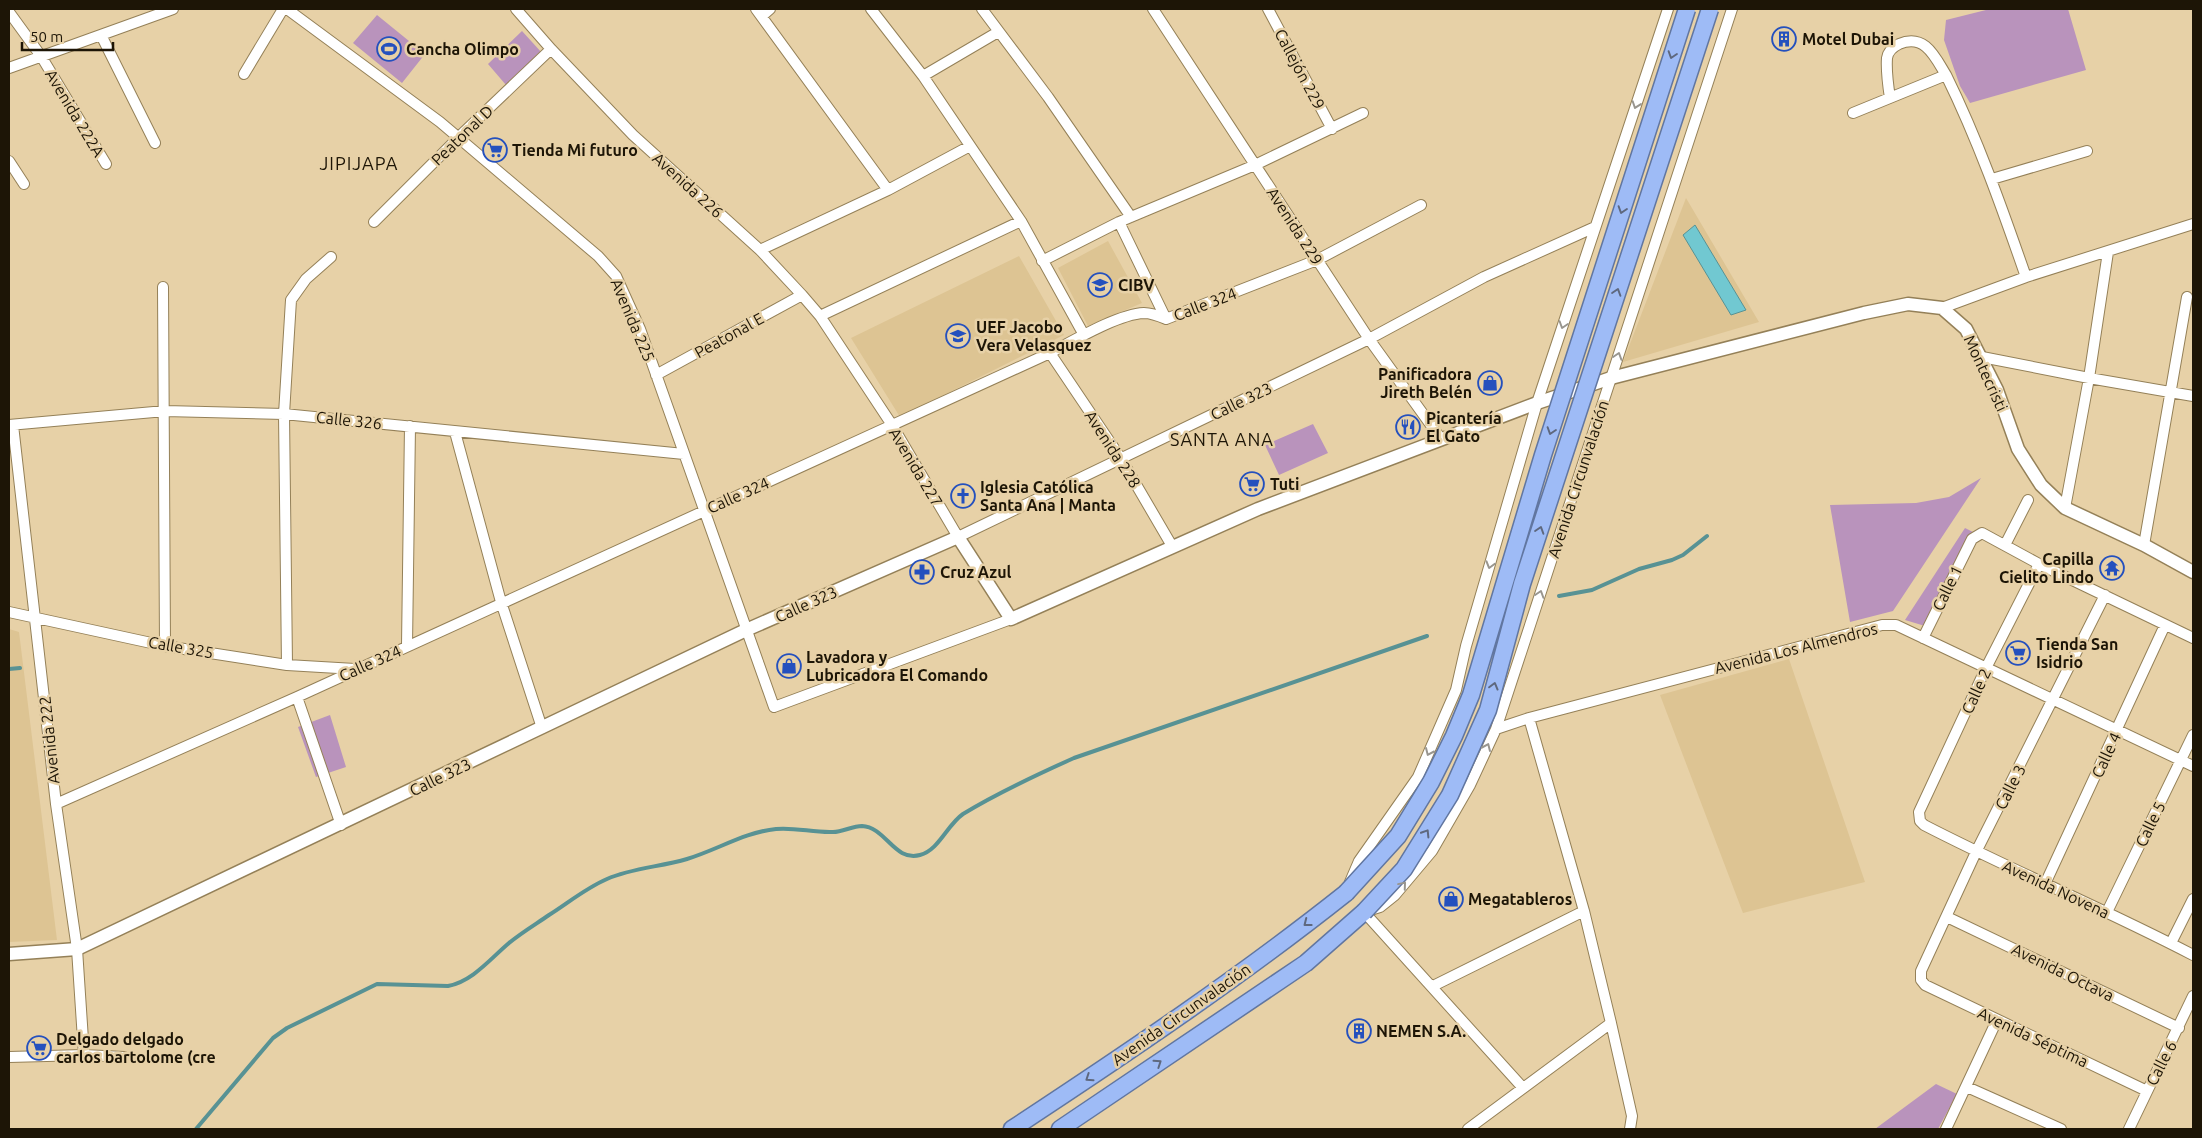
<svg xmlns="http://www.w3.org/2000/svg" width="2202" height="1138" font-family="Ubuntu,sans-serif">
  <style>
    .built { fill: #ddc493 }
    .green { fill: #b993bc }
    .water { fill: #71c8d1; stroke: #589294 }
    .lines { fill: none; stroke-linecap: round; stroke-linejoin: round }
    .stream { stroke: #589294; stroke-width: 4 }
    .minor-casing { stroke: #948058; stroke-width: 12 }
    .tertiary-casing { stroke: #948058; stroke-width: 15 }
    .trunk-casing { stroke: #6176a0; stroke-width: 19 }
    .minor { stroke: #fff; stroke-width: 10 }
    .tertiary { stroke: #fff; stroke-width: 12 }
    .trunk { stroke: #9ebbf6; stroke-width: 16 }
    .trunk-bridge-casing { stroke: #6176a0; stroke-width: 19; stroke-linecap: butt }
    .trunk-bridge { stroke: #9ebbf6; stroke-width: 16 }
    .oneway { stroke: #5e687e }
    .oneway2 { stroke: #99968f }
    .labels { text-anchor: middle; stroke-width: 5; stroke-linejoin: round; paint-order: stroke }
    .poi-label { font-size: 16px; font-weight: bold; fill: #1d1506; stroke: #e7d1a7; text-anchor: start }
    .street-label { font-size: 16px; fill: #1d1506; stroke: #e7d1a7 }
    .neighbourhood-label { font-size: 18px; letter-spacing: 1px; fill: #1d1506; stroke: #e7d1a7 }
  </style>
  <rect width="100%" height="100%" fill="#e7d1a7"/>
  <path class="built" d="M 1686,198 L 1759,322 L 1623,362 Z
    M 1108,241 L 1142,303 L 1088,326 L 1058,268 Z
    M 1019,256 L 1064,335 L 900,417 L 851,338 Z
    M 9,629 L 19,632 L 57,940 L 9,942 Z
    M 1789,659 L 1865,882 L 1743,913 L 1660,695 Z"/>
  <path class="green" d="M 1990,9 L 2068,9 L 2086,70 L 1970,103 L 1960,86 L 1944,40 L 1946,20 Z
    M 377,15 L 425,54 L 402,83 L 353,43 Z
    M 522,31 L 542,53 L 506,85 L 488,64 Z
    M 1313,424 L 1328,453 L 1279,475 L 1265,445 Z
    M 1981,478 L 1893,611 L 1850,622 L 1830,505 L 1916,503 L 1949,497 Z
    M 1965,528 L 1973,532 L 1925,626 L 1905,620 Z
    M 330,715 L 346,767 L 316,777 L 298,727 Z
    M 1936,1084 L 1957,1094 L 1938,1129 L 1875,1129 Z"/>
  <path class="water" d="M 1695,225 L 1746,310 L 1731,315 L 1683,235 Z"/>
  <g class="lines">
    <path class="stream" d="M 1559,596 L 1592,590 L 1639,569 L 1672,560 L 1683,555 L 1707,536
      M 9,669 L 20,668
      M 196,1129 L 273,1038 L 287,1028 L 377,984 L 448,986 C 473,981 490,959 509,943 C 521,933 536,924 549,915 C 568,903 586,888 607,879 C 632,868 660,867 687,859 C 717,850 745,832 776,829 C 795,827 814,833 833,832 C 843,832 852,826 862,826 C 886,827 894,862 920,855 C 939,850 947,825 963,814 C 999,792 1036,775 1074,758 L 1427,636"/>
    <g class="minor-casing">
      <path id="minor" d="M 287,9 L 440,122 L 598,256 L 616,276 L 640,329 L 774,707 L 1011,619
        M 516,9 L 551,49 L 633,135 L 760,250 L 802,295 L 820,316 L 892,425 L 958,537 L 1369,339 L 1484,277 L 1595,227
        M 756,9 L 888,190
        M 871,9 L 923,76 L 1021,221 L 1084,335
        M 982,9 L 1048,97 L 1131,217
        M 1153,9 L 1369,339 L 1441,439
        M 1268,9 L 1332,129
        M 9,12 L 41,56 L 106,164
        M 762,16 L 770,9
        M 101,35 L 155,143
        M 9,68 L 173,9
        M 244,74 L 283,9
        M 923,76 L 998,32
        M 1890,98 C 1888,85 1886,71 1887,58 C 1888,51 1893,47 1899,44 C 1925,33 1935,57 1946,75
        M 1853,113 L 1946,75 C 1978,140 2002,208 2026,277
        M 9,161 L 24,184
        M 1992,179 L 2087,151
        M 374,222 L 465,131 L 551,49
        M 1119,222 L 1166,319
        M 760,250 L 888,190 L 970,146
        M 1042,261 L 1119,222 L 1255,165 L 1363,113
        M 163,287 L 165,646
        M 1942,308 L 2026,277 L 2193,224
        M 820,316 L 1021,221
        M 1050,353 L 1120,457 L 1172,546
        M 1982,357 L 2089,378 L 2193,396
        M 656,375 L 802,295
        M 9,425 L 165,411 L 284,414 L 684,454
        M 13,425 L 56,804 L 77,949 L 84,1055
        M 455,432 L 501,602 L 542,728
        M 2065,508 L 2089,378 L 2108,252
        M 2005,545 L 2028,500
        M 2144,545 L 2187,297
        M 2039,564 L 1986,668 L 1919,812 L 1920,821 L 1924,825 C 2013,871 2105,909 2193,955
        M 2105,595 L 1976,852 L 1921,971 L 1921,980 L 1925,985 L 2147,1091
        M 9,612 L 165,646 L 287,665 L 355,669
        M 1923,638 L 1972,539 L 1982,533 L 2039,564 L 2193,638
        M 407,646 L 410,426
        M 287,665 L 284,414 L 291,300 L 306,279 L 331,257
        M 297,697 L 341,825
        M 1496,729 L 1529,718 L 1882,625 L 1896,625 L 2193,766
        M 56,804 L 297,697 L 1050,353 C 1073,341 1118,314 1144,313 C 1152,313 1159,316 1166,319 L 1317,260 L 1421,205
        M 1350,882 L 1359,861 L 1418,777 L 1456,690 L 1466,646 L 1537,403 L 1668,9
        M 2045,884 L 2165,625
        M 2107,912 L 2193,735
        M 1947,917 L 2179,1028
        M 2171,943 L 2193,899
        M 1433,986 L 1584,911
        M 1611,1023 L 1632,1116 L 1630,1129
        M 9,1057 L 84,1055 L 124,1057
        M 1967,1087 L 2061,1129
        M 1523,1088 L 1364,912 L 1380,907 L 1395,895 L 1432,851 L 1470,785 L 1496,729 L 1732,9
        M 1468,1129 L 1611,1023 L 1584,911 L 1529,718
        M 1946,1129 L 1997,1020
        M 2129,1129 L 2193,996"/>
    </g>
    <g class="tertiary-casing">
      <path id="tertiary" d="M 9,954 L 77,949 L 746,630 L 958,537 L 1011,619 L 1258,509 L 1537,403 L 1611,378 L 1864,313 L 1908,304 L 1942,308 L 1966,329 L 1997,390 L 2018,449 L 2041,485 L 2065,508 L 2144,545 L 2193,572"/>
    </g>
    <g class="trunk-casing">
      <path id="trunk" d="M 1012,1129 C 1126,1054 1239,978 1346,893
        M 1060,1129 L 1306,963 L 1364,912"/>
    </g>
    <use href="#minor" class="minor"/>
    <use href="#tertiary" class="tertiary"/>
    <use href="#trunk" class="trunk"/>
    <g class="trunk-bridge-casing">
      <path id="trunk-bridge" d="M 1346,893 L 1398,836 L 1431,782 L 1454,736 L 1471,695 L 1543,455 L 1687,9
        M 1364,912 L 1404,869 L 1450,795 L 1488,710 L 1522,584 L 1710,9"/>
    </g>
    <use href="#trunk-bridge" class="trunk-bridge"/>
  </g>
  <defs><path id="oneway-chevron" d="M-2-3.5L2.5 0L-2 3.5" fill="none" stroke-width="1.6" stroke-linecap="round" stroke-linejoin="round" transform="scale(1.25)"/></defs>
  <g class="oneway">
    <use href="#oneway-chevron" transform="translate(1672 55) rotate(108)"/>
    <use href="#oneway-chevron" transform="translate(1622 210) rotate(108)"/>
    <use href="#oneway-chevron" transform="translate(1617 292) rotate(-72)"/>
    <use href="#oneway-chevron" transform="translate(1551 431) rotate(108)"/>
    <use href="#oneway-chevron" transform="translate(1540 530) rotate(-72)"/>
    <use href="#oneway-chevron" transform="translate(1494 686) rotate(-75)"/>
    <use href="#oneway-chevron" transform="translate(1426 833) rotate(-58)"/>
    <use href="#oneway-chevron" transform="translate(1307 923) rotate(142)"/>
    <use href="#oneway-chevron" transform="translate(1158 1063) rotate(-34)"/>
    <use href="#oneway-chevron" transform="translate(1089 1078) rotate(146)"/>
  </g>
  <g class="oneway2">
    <use href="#oneway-chevron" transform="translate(1636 105) rotate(109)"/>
    <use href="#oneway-chevron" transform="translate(1563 325) rotate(108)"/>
    <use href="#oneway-chevron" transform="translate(1618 356) rotate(-72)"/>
    <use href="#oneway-chevron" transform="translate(1490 565) rotate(106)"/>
    <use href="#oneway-chevron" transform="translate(1540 594) rotate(-72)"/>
    <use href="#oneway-chevron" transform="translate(1487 747) rotate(-66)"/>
    <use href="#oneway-chevron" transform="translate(1429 752) rotate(114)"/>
    <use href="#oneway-chevron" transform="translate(1403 885) rotate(-50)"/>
  </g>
  <defs>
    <g id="building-ring" transform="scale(1.25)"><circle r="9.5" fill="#e7d1a7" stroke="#2450be" stroke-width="1.5"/><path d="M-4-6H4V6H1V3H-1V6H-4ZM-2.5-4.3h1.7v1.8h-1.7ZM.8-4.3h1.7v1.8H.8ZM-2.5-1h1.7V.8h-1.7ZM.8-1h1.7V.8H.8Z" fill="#2450be"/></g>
    <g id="stadium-ring" transform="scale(1.25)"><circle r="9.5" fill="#e7d1a7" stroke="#2450be" stroke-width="1.5"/><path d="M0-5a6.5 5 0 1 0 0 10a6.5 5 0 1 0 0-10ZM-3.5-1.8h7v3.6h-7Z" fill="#2450be"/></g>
    <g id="supermarket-ring" transform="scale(1.25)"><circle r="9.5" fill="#e7d1a7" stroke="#2450be" stroke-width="1.5"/><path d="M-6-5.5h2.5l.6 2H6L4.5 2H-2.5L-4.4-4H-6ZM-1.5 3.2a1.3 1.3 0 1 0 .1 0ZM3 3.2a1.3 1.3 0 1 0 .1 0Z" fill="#2450be"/></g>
    <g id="school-ring" transform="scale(1.25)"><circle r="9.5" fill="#e7d1a7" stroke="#2450be" stroke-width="1.5"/><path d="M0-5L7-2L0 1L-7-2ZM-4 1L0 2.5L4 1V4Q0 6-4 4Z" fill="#2450be"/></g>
    <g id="shop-ring" transform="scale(1.25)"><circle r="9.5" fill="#e7d1a7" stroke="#2450be" stroke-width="1.5"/><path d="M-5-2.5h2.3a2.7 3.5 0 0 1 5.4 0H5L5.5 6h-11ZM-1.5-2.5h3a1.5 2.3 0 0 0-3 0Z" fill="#2450be"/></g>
    <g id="restaurant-ring" transform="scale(1.25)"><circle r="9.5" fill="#e7d1a7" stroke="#2450be" stroke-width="1.5"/><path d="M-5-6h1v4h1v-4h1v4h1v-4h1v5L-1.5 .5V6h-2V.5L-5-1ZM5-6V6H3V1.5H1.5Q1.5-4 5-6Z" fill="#2450be"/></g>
    <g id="church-ring" transform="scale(1.25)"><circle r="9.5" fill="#e7d1a7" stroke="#2450be" stroke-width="1.5"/><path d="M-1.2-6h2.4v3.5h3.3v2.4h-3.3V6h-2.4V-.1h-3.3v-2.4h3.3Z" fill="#2450be"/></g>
    <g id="temple-ring" transform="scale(1.25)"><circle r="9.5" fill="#e7d1a7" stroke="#2450be" stroke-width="1.5"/><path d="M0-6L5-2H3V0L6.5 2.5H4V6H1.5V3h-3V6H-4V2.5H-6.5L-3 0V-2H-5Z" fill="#2450be"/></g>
    <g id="pharmacy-ring" transform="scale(1.25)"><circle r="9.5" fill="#e7d1a7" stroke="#2450be" stroke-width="1.5"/><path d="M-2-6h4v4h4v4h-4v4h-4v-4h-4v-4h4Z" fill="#2450be"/></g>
  </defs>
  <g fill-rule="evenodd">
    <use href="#building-ring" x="1784" y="39"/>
    <use href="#stadium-ring" x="389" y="49"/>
    <use href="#supermarket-ring" x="495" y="150"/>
    <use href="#school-ring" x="1100" y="285"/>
    <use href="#school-ring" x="958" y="336"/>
    <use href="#shop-ring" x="1490" y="383"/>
    <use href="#restaurant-ring" x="1408" y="427"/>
    <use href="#supermarket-ring" x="1252" y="484"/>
    <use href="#church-ring" x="963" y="496"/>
    <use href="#temple-ring" x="2112" y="568"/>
    <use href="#pharmacy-ring" x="922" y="572"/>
    <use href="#supermarket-ring" x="2018" y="653"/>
    <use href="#shop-ring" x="789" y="666"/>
    <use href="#shop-ring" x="1451" y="899"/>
    <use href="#building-ring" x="1359" y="1031"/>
    <use href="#supermarket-ring" x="39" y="1048"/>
  </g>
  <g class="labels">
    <g class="poi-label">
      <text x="1802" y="45">Motel Dubai</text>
      <text x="406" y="55">Cancha Olimpo</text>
      <text x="512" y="156">Tienda Mi futuro</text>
      <text x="1118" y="291">CIBV</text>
      <text x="976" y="333">UEF Jacobo<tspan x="976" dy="18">Vera Velasquez</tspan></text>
      <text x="1472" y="380" text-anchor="end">Panificadora<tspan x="1472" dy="18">Jireth Belén</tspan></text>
      <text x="1426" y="424">Picantería<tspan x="1426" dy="18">El Gato</tspan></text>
      <text x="1270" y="490">Tuti</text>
      <text x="980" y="493">Iglesia Católica<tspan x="980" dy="18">Santa Ana | Manta</tspan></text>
      <text x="2094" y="565" text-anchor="end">Capilla<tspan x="2094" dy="18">Cielito Lindo</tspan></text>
      <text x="940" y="578">Cruz Azul</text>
      <text x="2036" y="650">Tienda San<tspan x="2036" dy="18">Isidrio</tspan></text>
      <text x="806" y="663">Lavadora y<tspan x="806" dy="18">Lubricadora El Comando</tspan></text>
      <text x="1468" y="905">Megatableros</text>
      <text x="1376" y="1037">NEMEN S.A.</text>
      <text x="56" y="1045">Delgado delgado<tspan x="56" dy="18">carlos bartolome (cre</tspan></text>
    </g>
    <g class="street-label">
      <text transform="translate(1300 69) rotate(62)" y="6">Callejón 229</text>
      <text transform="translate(75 113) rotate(59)" y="6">Avenida 222A</text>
      <text transform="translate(462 135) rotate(-44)" y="6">Peatonal D</text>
      <text transform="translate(688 185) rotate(42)" y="6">Avenida 226</text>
      <text transform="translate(1295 226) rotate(57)" y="6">Avenida 229</text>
      <text transform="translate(1205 304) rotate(-21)" y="6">Calle 324</text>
      <text transform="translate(633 320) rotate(67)" y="6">Avenida 225</text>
      <text transform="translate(729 335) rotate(-29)" y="6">Peatonal E</text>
      <text transform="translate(1986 373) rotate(65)" y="6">Montecristi</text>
      <text transform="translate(1241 401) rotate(-26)" y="6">Calle 323</text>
      <text transform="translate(349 420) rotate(6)" y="6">Calle 326</text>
      <text transform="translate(1113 449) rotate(57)" y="6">Avenida 228</text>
      <text transform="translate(916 467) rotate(59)" y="6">Avenida 227</text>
      <text transform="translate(1578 479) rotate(-72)" y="6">Avenida Circunvalación</text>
      <text transform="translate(738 495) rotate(-24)" y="6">Calle 324</text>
      <text transform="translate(1947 588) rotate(-64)" y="6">Calle 1</text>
      <text transform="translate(806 604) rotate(-24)" y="6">Calle 323</text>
      <text transform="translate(181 647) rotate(10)" y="6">Calle 325</text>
      <text transform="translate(1796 648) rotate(-14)" y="6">Avenida Los Almendros</text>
      <text transform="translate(370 663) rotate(-24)" y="6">Calle 324</text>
      <text transform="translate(1976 691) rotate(-65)" y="6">Calle 2</text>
      <text transform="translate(49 740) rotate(-96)" y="6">Avenida 222</text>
      <text transform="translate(2106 755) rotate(-65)" y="6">Calle 4</text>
      <text transform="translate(440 777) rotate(-26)" y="6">Calle 323</text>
      <text transform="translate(2010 787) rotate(-63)" y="6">Calle 3</text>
      <text transform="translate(2150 824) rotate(-64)" y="6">Calle 5</text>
      <text transform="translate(2056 889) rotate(25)" y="6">Avenida Novena</text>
      <text transform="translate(2063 972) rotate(26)" y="6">Avenida Octava</text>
      <text transform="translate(1181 1014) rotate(-35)" y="6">Avenida Circunvalación</text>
      <text transform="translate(2033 1037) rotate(25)" y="6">Avenida Séptima</text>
      <text transform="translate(2161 1063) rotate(-63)" y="6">Calle 6</text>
    </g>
    <g class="neighbourhood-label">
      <text x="359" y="170">JIPIJAPA</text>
      <text x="1222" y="446">SANTA ANA</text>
    </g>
  </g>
  <rect width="2202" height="1138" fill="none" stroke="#1d1506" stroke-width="20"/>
  <path d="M22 42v8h91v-8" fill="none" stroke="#1d1506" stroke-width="2.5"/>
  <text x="30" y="42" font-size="15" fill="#1d1506" stroke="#e7d1a7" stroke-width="4" paint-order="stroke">50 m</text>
</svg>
